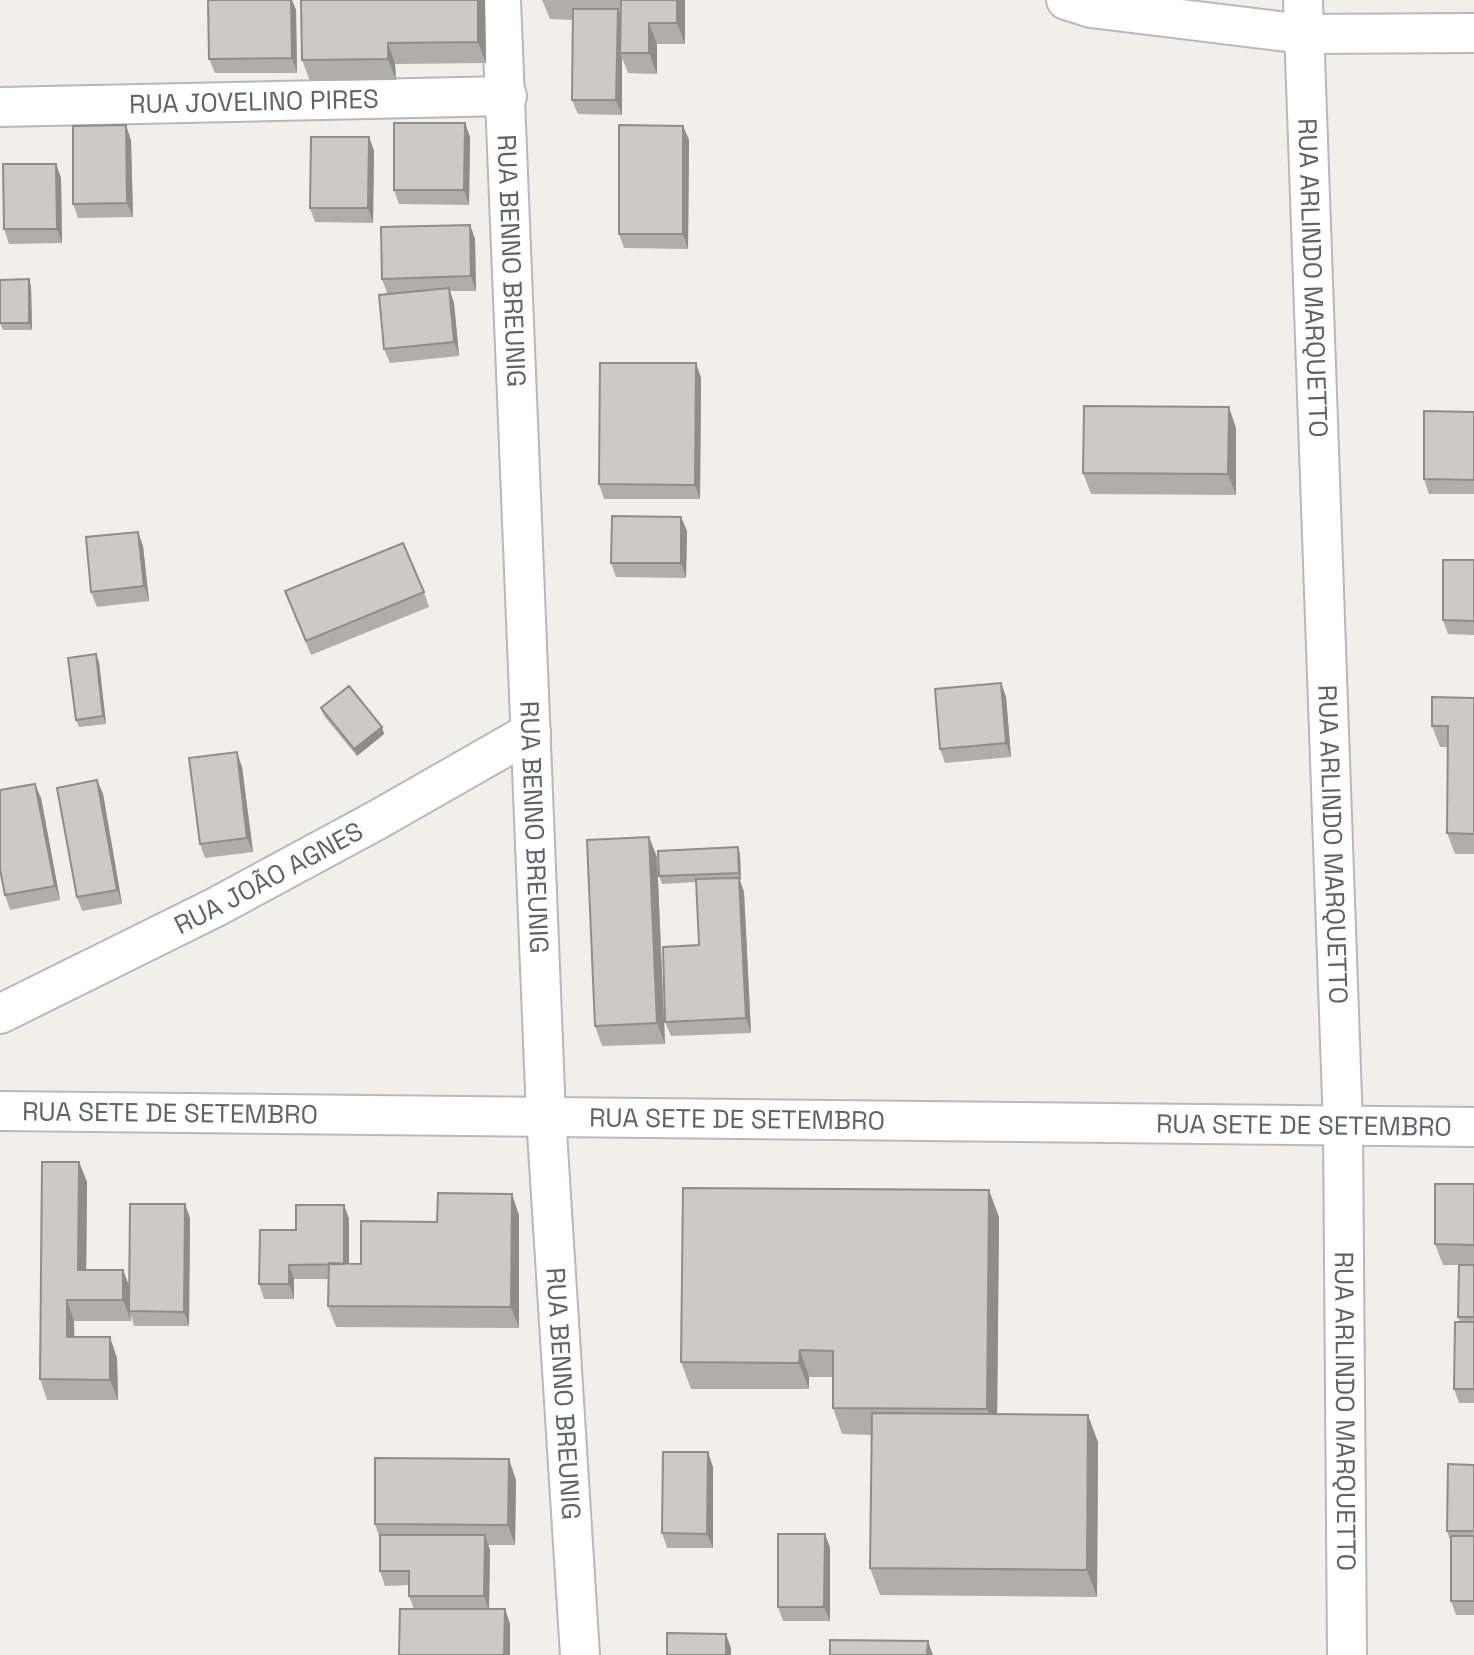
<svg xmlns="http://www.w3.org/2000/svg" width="1474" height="1655" font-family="'Space Grotesk',sans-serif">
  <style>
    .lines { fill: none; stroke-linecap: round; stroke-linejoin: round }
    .street-casing { stroke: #b5b8bc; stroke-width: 42 }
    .secondary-casing { stroke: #b6babf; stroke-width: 42 }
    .street { stroke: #fff; stroke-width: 38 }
    .secondary { stroke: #fff; stroke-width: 38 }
    .wall { fill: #afaea9 }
    .shaded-wall { fill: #8f8d8a }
    .building { fill: #cccac5; stroke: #8f8d8a; stroke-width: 2 }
    .labels { text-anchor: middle; stroke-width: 6; stroke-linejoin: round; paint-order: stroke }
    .street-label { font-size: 26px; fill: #5f6368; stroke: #fff }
  </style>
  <rect width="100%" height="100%" fill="#f1efe8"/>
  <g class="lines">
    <g class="street-casing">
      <g id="street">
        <path id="s1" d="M 501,0 L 546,1116 L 580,1655"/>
        <path id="s2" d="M 1303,0 L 1343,1126 L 1347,1655"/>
        <path id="s3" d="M 0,107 L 507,96"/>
        <path id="s4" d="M 0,1014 L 216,907 L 377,820 L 531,732"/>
      </g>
    </g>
    <g class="secondary-casing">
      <g id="secondary">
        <path d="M 1066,0 L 1091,8 L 1303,34 L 1474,33"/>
        <path id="s5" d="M 0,1111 L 1474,1127"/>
      </g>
    </g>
    <use href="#street" class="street"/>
    <use href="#secondary" class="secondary"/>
  </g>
  <path class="wall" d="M 208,0 L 292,0 L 296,10 L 297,73 L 215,73 L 209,59 Z
    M 485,0 L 486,63 L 395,64 L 396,80 L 310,81 L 302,60 Z
    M 542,0 L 685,0 L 685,44 L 657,44 L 657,74 L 628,73 L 622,58 L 622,115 L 578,114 L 572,100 L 573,20 L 550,19 Z
    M 465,123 L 470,137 L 469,205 L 399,204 L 394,190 Z
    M 683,126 L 689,140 L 688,249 L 624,248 L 619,234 Z
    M 369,137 L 374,151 L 373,223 L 315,222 L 310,208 Z
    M 131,140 L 133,217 L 78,218 L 73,204 Z
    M 56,164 L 61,178 L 62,243 L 9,244 L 4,229 Z
    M 470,225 L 475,239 L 476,291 L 450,291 L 454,303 L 459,356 L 390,363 L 384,349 L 406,293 L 387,293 L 382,279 Z
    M 29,279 L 31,287 L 32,330 L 3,330 L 0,323 Z
    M 696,363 L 701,378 L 700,499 L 604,499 L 599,484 Z
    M 1474,412 L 1474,494 L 1429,494 L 1424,479 Z
    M 1236,428 L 1236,495 L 1091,494 L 1083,473 Z
    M 681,517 L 687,531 L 686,578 L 616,577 L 611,563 Z
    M 138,532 L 143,546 L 149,601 L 97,607 L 91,592 Z
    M 1474,560 L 1474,635 L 1448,634 L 1443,620 Z
    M 285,591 L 424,592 L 429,607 L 311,655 Z
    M 96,654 L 99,662 L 106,724 L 79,727 L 76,720 Z
    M 1001,683 L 1006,697 L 1011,757 L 945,763 L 940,749 Z
    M 1474,698 L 1474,854 L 1455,854 L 1447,833 L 1448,747 L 1440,747 L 1432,726 Z
    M 321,708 L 382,727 L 384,734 L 357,756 L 324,716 Z
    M 242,767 L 253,852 L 205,858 L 200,844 Z
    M 97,780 L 103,794 L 122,904 L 82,911 L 77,897 Z
    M 41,798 L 60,900 L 10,910 L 5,895 Z
    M 738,847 L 740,855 L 741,880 L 740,880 L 744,892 L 751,1033 L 671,1036 L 665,1022 L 699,945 L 696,882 L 662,884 L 659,876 Z
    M 657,857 L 665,1044 L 602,1046 L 595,1026 Z
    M 79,1162 L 87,1182 L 86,1270 L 123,1270 L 129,1287 L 190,1218 L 189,1326 L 134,1326 L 131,1315 L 131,1321 L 74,1321 L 74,1337 L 117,1358 L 118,1400 L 47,1400 L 40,1379 Z
    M 1474,1184 L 1474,1403 L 1459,1403 L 1454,1389 L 1460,1322 L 1458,1317 L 1459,1265 L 1443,1265 L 1435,1244 Z
    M 344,1205 L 349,1219 L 349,1264 L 361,1264 L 437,1222 L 519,1215 L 519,1328 L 336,1327 L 328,1306 L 329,1279 L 294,1279 L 294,1299 L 264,1299 L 259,1284 L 296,1230 Z
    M 999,1217 L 997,1414 L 1098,1442 L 1097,1597 L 880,1595 L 870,1568 L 872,1435 L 842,1434 L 833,1408 L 833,1377 L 809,1377 L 809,1389 L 691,1389 L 681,1362 Z
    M 1474,1465 L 1474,1615 L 1456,1615 L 1451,1601 L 1451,1543 L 1447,1531 Z
    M 713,1467 L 713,1548 L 667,1548 L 662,1533 Z
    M 516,1480 L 515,1545 L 488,1545 L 490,1550 L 489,1609 L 505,1609 L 510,1624 L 510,1655 L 399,1655 L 414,1609 L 409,1596 L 409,1585 L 385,1586 L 380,1571 L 380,1539 L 375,1524 Z
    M 825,1534 L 830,1548 L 830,1621 L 783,1621 L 778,1607 Z"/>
  <path class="shaded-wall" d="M 291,0 L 292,0 L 296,10 L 297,73 L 292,58 Z
    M 478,0 L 485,0 L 486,63 L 478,42 Z
    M 677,0 L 685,0 L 685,44 L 677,23 Z
    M 618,9 L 623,24 L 620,53 L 622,58 L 622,115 L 616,100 Z
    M 649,23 L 657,44 L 657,74 L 649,53 Z
    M 388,43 L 395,64 L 396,80 L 388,59 Z
    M 465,123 L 470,137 L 469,205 L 464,190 Z
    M 126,125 L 131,140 L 133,217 L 127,203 Z
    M 683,126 L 689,140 L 688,249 L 683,234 Z
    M 369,137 L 374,151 L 373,223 L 368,208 Z
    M 56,164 L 61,178 L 62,243 L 57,229 Z
    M 470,225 L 475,239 L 476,291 L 471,276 Z
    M 29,279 L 31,287 L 32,330 L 29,323 Z
    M 449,288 L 454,303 L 459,356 L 454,342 Z
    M 696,363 L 701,378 L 700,499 L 695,485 Z
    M 1229,407 L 1236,428 L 1236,495 L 1228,474 Z
    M 681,517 L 687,531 L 686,578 L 681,563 Z
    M 138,532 L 143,546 L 149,601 L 144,586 Z
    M 96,654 L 99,662 L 106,724 L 103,716 Z
    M 1001,683 L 1006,697 L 1011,757 L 1006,743 Z
    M 382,727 L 384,734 L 357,756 L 354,749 Z
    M 237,752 L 242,767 L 253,852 L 247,838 Z
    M 97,780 L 103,794 L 122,904 L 117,890 Z
    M 35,784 L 41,798 L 60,900 L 55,886 Z
    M 649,837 L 657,857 L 665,1044 L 657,1023 Z
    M 738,847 L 740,855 L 741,880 L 739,873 Z
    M 739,878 L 744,892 L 751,1033 L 746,1018 Z
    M 79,1162 L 87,1182 L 86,1291 L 78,1270 Z
    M 989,1190 L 999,1217 L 997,1435 L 987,1409 Z
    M 512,1194 L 519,1215 L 519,1328 L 511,1307 Z
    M 185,1204 L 190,1218 L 189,1326 L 184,1312 Z
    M 344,1205 L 349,1219 L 349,1279 L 344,1264 Z
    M 289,1265 L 294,1279 L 294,1299 L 289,1284 Z
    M 123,1270 L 131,1291 L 129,1311 L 131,1321 L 123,1300 Z
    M 67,1300 L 74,1321 L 75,1358 L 67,1337 Z
    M 110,1337 L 117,1358 L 118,1400 L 110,1380 Z
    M 800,1350 L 809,1377 L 809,1389 L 799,1363 Z
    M 1088,1415 L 1098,1442 L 1097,1597 L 1087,1570 Z
    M 708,1452 L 713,1467 L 713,1548 L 707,1534 Z
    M 509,1459 L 516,1480 L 515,1545 L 508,1525 Z
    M 825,1534 L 830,1548 L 830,1621 L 824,1607 Z
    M 485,1535 L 490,1550 L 489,1611 L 484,1596 Z
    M 505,1609 L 510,1624 L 510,1655 L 504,1655 Z
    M 726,1634 L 731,1648 L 731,1655 L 726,1655 Z
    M 928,1641 L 933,1655 L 927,1655 Z"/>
  <path class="building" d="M 208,0 L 291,0 L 292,58 L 209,59 Z
    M 301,0 L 478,0 L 478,42 L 388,43 L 388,59 L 302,60 Z
    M 621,0 L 677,0 L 677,23 L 649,23 L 649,53 L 620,53 Z
    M 573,9 L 618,9 L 616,100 L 572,100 Z
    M 394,123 L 465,123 L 464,190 L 394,190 Z
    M 126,125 L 127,203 L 73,204 L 73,126 Z
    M 619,125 L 683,126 L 683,234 L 619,234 Z
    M 311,137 L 369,137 L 368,208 L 310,208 Z
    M 3,164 L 56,164 L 57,229 L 4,229 Z
    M 470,225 L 471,276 L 382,279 L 381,227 Z
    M 29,279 L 29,323 L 0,323 L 0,280 Z
    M 449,288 L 454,342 L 384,349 L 379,295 Z
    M 600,363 L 696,363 L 695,485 L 599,484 Z
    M 1084,406 L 1229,407 L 1228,474 L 1083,473 Z
    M 1424,411 L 1474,412 L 1474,480 L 1424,479 Z
    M 612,516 L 681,517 L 681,563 L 611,563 Z
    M 138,532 L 144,586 L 91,592 L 86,537 Z
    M 403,543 L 424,592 L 306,641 L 285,591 Z
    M 1443,560 L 1474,560 L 1474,621 L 1443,620 Z
    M 96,654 L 103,716 L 76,720 L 68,658 Z
    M 1001,683 L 1006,743 L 940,749 L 935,689 Z
    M 349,686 L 382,727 L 354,749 L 321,708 Z
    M 1432,697 L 1474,698 L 1474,834 L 1447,833 L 1448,726 L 1432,726 Z
    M 237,752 L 247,838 L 200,844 L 189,758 Z
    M 97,780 L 117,890 L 77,897 L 57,788 Z
    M 35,784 L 55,886 L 5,895 L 0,869 L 0,790 Z
    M 649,837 L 657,1023 L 595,1026 L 587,840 Z
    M 738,847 L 739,873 L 659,876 L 658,851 Z
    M 739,878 L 746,1018 L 665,1022 L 663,947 L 699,945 L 696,879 Z
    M 42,1162 L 79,1162 L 78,1270 L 123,1270 L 123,1300 L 67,1300 L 67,1337 L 110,1337 L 110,1380 L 40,1379 Z
    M 1435,1184 L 1474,1184 L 1474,1245 L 1435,1244 Z
    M 683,1188 L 989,1190 L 987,1409 L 833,1408 L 833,1351 L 800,1350 L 799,1363 L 681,1362 Z
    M 438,1193 L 512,1194 L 511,1307 L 328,1306 L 329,1263 L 361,1264 L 361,1221 L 437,1222 Z
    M 130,1204 L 185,1204 L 184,1312 L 129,1311 Z
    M 296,1205 L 344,1205 L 344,1264 L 289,1265 L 289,1284 L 259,1284 L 260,1230 L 296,1230 Z
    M 1459,1265 L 1474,1265 L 1474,1317 L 1458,1317 Z
    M 1455,1322 L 1474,1322 L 1474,1389 L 1454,1389 Z
    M 872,1413 L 1088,1415 L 1087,1570 L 870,1568 Z
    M 663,1452 L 708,1452 L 707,1534 L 662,1533 Z
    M 375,1458 L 509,1459 L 508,1525 L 375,1524 Z
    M 1448,1464 L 1474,1465 L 1474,1531 L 1447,1531 Z
    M 778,1534 L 825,1534 L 824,1607 L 778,1607 Z
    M 380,1535 L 485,1535 L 484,1596 L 409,1596 L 409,1571 L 380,1571 Z
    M 1451,1536 L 1474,1536 L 1474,1601 L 1451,1601 Z
    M 400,1609 L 505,1609 L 504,1655 L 399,1655 Z
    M 667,1633 L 726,1634 L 726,1655 L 667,1655 Z
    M 830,1640 L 928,1641 L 927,1655 L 830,1655 Z"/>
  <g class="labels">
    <g class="street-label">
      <text dy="9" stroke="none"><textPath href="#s3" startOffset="254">RUA JOVELINO PIRES</textPath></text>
      <text dy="9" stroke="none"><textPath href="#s1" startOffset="261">RUA BENNO BREUNIG</textPath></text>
      <text dy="9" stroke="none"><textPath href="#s2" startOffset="278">RUA ARLINDO MARQUETTO</textPath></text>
      <text dy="9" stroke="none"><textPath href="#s1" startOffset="828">RUA BENNO BREUNIG</textPath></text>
      <text dy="9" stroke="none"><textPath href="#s2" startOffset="845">RUA ARLINDO MARQUETTO</textPath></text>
      <text dy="9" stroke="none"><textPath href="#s4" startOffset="301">RUA JOÃO AGNES</textPath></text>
      <text dy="9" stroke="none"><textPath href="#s5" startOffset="170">RUA SETE DE SETEMBRO</textPath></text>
      <text dy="9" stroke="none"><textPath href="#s5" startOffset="737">RUA SETE DE SETEMBRO</textPath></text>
      <text dy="9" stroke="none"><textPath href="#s5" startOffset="1304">RUA SETE DE SETEMBRO</textPath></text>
      <text dy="9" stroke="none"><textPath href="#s1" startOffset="1395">RUA BENNO BREUNIG</textPath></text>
      <text dy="9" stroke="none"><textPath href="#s2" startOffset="1412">RUA ARLINDO MARQUETTO</textPath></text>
    </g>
  </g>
</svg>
